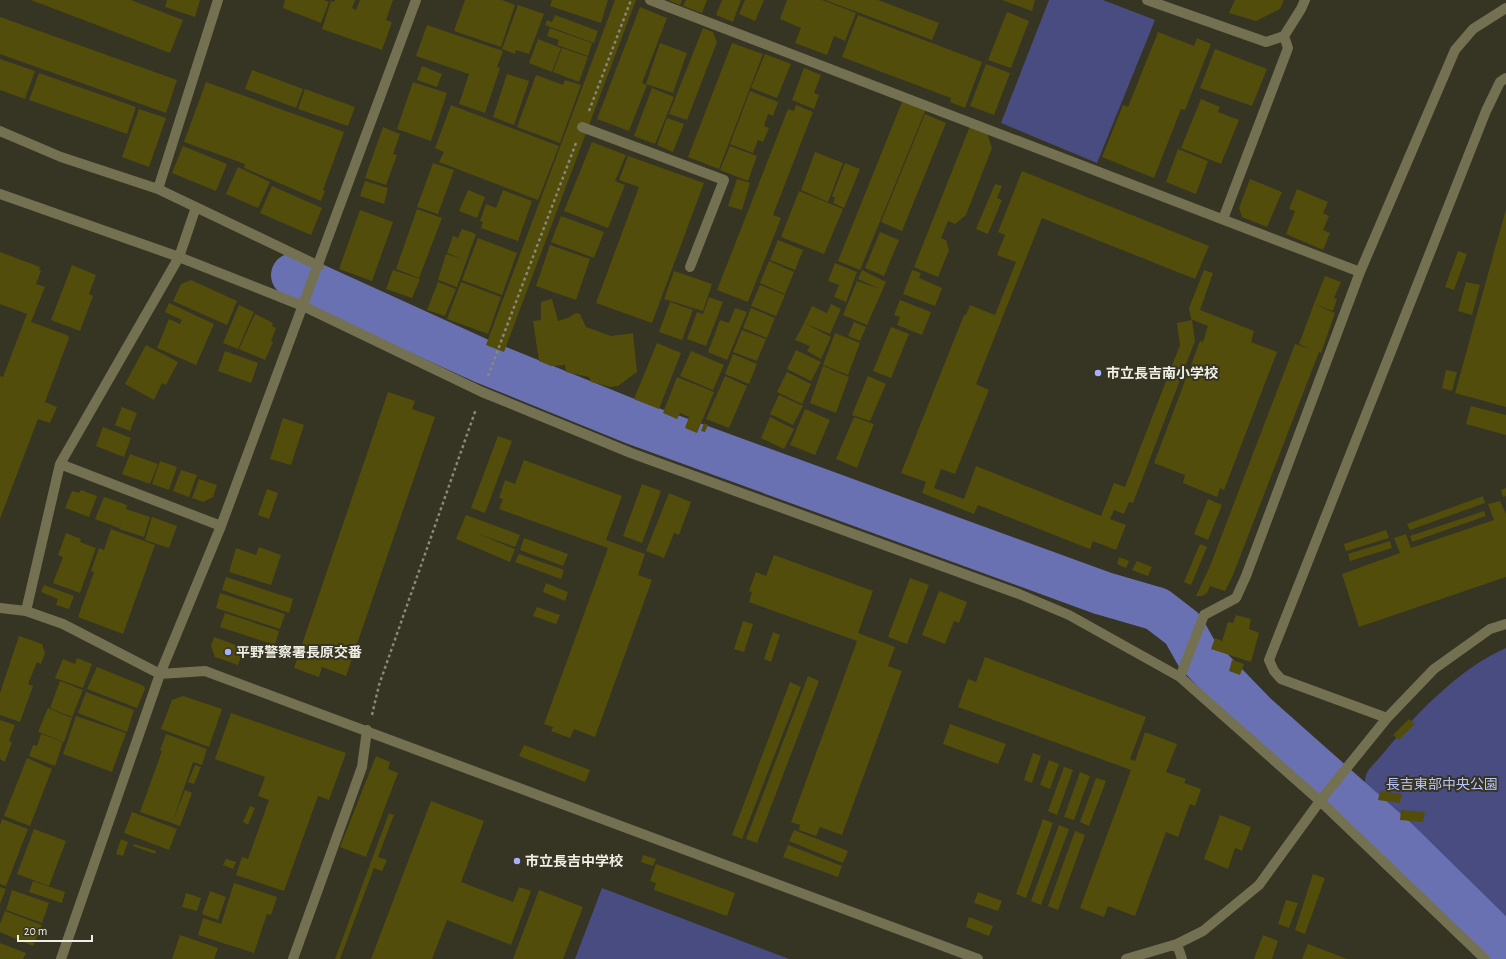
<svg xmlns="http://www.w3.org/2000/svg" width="1506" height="959" font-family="'Alegreya Sans','Noto Sans JP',sans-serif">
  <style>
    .green { fill: #484c80 }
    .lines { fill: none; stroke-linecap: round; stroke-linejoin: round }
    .river { stroke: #6a71b3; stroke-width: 44 }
    .building { fill: #534d0b }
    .path { stroke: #888779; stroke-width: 2.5; stroke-dasharray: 3 3; stroke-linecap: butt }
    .minor { stroke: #747152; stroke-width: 10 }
    .poi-dot { fill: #a7b0fc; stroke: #363423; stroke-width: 1.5 }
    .labels { text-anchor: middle; stroke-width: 4; stroke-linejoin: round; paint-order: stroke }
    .poi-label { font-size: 14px; font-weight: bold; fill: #f0efe5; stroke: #363423; text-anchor: start }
    .park-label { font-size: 14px; fill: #bbc3fb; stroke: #363423 }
  </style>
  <rect width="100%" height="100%" fill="#363423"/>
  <path class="green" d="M 1049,0 L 1103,0 L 1155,20 L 1097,163 L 1001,123 Z
    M 1506,648 L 1506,931 L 1364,797 C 1365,790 1364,782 1366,775 C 1368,769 1377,761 1381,756 C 1414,716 1458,669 1506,648 Z
    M 602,888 L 789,959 L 575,959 Z"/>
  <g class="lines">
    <path class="river" d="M 293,275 L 482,361 L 635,423 L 1102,593 L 1157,609 L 1183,629 L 1197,654 L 1256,715 L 1397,840 L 1506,947"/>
  </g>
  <path class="building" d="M 31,0 L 131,0 L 183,20 L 170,53 Z
    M 167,0 L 200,0 L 195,17 L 165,7 Z
    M 285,0 L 324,0 L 329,2 L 321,23 L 283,8 Z
    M 335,0 L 355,0 L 352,8 L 356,10 L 360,0 L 393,0 L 386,20 L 392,22 L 382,50 L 322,29 L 331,1 L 334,2 Z
    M 465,0 L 502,0 L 515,5 L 501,47 L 454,31 Z
    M 552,0 L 608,0 L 601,23 L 550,6 Z
    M 615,0 L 636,0 L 504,352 L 486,345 Z
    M 668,0 L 682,0 L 680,5 Z
    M 686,0 L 707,0 L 702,13 L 683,6 Z
    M 722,0 L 741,0 L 733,22 L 716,15 Z
    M 745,0 L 764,0 L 755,21 L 739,14 Z
    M 787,0 L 822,0 L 856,13 L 845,41 L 834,36 L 827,55 L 795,43 L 801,28 L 780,19 Z
    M 825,0 L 878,0 L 939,23 L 932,40 Z
    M 1002,0 L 1035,0 L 1032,11 Z
    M 1235,0 L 1284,0 L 1280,9 L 1256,21 L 1229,13 Z
    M 518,5 L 544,14 L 529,54 L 516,50 L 515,54 L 502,49 Z
    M 640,7 L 667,18 L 642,83 L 647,85 L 629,131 L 597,119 Z
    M 1007,12 L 1029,21 L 1011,68 L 988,60 Z
    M 555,15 L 598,31 L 594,43 L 545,25 L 547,20 L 552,22 Z
    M 858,15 L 982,62 L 965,108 L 950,102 L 951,98 L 842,57 Z
    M 0,17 L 177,80 L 166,113 L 0,54 Z
    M 427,25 L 503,51 L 497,67 L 500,68 L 485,113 L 459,104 L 469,74 L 416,56 Z
    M 550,28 L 592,43 L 588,56 L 557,45 L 559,40 L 547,36 Z
    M 703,28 L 713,32 L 717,42 L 687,120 L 669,114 Z
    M 1158,32 L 1194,46 L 1197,38 L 1211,44 L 1185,110 L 1181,109 L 1154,178 L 1102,157 L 1123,105 L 1128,107 Z
    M 538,39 L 561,48 L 552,72 L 529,63 Z
    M 660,43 L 687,53 L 673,93 L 646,84 Z
    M 732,43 L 763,54 L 719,169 L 688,157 Z
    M 562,48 L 588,57 L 579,82 L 553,72 Z
    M 1215,49 L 1267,69 L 1252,106 L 1200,88 Z
    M 765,54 L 791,64 L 777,98 L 751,88 Z
    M 0,59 L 35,71 L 25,99 L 0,90 Z
    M 986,64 L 1010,73 L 994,115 L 970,106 Z
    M 422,66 L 442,74 L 437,87 L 417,80 Z
    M 804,68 L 821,75 L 814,93 L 819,95 L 814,109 L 792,100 Z
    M 252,70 L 303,89 L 296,108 L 245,89 Z
    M 39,73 L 136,107 L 127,134 L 29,100 Z
    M 507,74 L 529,81 L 514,125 L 493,117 Z
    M 536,75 L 563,85 L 565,80 L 581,85 L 560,143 L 517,127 Z
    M 206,82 L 344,132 L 323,190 L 325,191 L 321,201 L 244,168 L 245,164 L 184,142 Z
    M 413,82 L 447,93 L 431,141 L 397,129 Z
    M 652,88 L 674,97 L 655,144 L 634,136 Z
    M 305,89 L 355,107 L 348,126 L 298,109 Z
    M 750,91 L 778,102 L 773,116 L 768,114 L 764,126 L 769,128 L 763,142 L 758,140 L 753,153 L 730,144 Z
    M 1201,99 L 1220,107 L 1218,112 L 1239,120 L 1221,164 L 1181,148 Z
    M 902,102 L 926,109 L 860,270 L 838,261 Z
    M 451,105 L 559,146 L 538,200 L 439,162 L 444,152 L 435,148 Z
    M 796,105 L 813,112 L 773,215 L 781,218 L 748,302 L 717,290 L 788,109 L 794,111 Z
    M 139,109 L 166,118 L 149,167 L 122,157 Z
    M 925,114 L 946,123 L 902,231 L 881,222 Z
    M 667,118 L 684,124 L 673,152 L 657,145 Z
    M 970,126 L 987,133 L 992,148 L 966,215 L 955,224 L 948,221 L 941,238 L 946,240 L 949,250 L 938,277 L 914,267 Z
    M 383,127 L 400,134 L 393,154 L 397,155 L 386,185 L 365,178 Z
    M 592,142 L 626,155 L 615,181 L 625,185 L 608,228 L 564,211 Z
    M 183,146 L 227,164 L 216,191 L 172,173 Z
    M 730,146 L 757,156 L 748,181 L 720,170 Z
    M 1178,149 L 1208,161 L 1196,194 L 1166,182 Z
    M 815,152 L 843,163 L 828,202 L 801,190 Z
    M 628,156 L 704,183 L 652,323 L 596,303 L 639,187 L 619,180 Z
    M 433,163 L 454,170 L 438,214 L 417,207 Z
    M 845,163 L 860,169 L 844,208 L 833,203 L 835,198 L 832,196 Z
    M 238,167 L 270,182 L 258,208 L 226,194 Z
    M 1022,171 L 1209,246 L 1195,279 L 1042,218 L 976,384 L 989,390 L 955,474 L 941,469 L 934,488 L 964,499 L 976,466 L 1101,516 L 1114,483 L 1125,487 L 1180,345 L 1177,323 L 1192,320 L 1195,341 L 1133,503 L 1129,502 L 1124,514 L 1114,510 L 1110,519 L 1126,525 L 1116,550 L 1093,541 L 1090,549 L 978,505 L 974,514 L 922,493 L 926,482 L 901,473 L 964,315 L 966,315 L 970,305 L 995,315 L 1016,262 L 997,255 L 1005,235 L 998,232 Z
    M 737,179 L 750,183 L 742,210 L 728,206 Z
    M 1250,179 L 1282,192 L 1267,227 L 1242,217 L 1239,208 Z
    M 365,181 L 388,188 L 384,204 L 360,196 Z
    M 995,184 L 1002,186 L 997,198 L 1002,200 L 988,234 L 976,229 Z
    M 272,186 L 322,208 L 311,235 L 260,213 Z
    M 1297,189 L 1328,202 L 1323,213 L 1329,216 L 1323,230 L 1330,233 L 1323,250 L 1286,234 L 1295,211 L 1289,209 Z
    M 468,190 L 485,197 L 477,218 L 459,211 Z
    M 503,190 L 532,201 L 518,241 L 481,228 L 483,222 L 480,221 L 486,204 L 496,208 Z
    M 799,191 L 843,209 L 824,254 L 781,237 Z
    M 417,209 L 442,218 L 419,278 L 396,269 Z
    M 1506,209 L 1506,407 L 1455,393 Z
    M 360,210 L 393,222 L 372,281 L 339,269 Z
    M 561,216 L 604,232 L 594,258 L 551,242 Z
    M 462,229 L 476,234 L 457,287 L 438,280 L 446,254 L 462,259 L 447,253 L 453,236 L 458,238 Z
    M 880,232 L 899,240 L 884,276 L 865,268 Z
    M 478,238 L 517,253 L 502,295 L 462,280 Z
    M 778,240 L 803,250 L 795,270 L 770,260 Z
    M 550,245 L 590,259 L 576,300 L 536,286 Z
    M 1458,251 L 1467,254 L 1454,290 L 1445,287 Z
    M 0,252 L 40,267 L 39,270 L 41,271 L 36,284 L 45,287 L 31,322 L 67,335 L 69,338 L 45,402 L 57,407 L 50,423 L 38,419 L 0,519 L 0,376 L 3,377 L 27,314 L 0,304 Z
    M 769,261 L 794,272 L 785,294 L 760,283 Z
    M 835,263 L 857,272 L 846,302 L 834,297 L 839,285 L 828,281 Z
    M 72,265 L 96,275 L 89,294 L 93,296 L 80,331 L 51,320 Z
    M 393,270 L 420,279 L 412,298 L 386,289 Z
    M 862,270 L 886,282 L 867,325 L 843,315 L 857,281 L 880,289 L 858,279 Z
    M 912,270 L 921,273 L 919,278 L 942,288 L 935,306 L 903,294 Z
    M 1204,270 L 1213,273 L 1200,310 L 1254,331 L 1251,342 L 1277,352 L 1224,490 L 1220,488 L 1217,497 L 1183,483 L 1185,475 L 1154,463 L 1200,341 L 1203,342 L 1208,326 L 1191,319 L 1189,308 Z
    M 674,271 L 712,284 L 703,311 L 664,299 Z
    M 1325,276 L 1341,282 L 1334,298 L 1337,299 L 1333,311 L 1314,304 Z
    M 191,280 L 237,301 L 227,325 L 173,301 L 181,284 Z
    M 438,282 L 456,289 L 445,316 L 427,310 Z
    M 461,282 L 501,297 L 488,334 L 447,319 Z
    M 1466,282 L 1480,285 L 1472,315 L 1458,311 Z
    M 760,285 L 785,295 L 776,316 L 751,306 Z
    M 709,297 L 723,302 L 706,346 L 687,339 L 697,312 L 703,314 Z
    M 552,299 L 558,321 L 570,317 L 576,313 L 580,314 L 586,327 L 611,336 L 633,333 L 637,372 L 618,386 L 611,387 L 591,382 L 589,377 L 566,372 L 565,365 L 551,366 L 539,361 L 533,321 L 541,320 L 541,302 Z
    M 900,300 L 931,312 L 922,335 L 897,325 L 900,317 L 894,315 Z
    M 670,302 L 693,310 L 682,340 L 659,332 Z
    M 169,303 L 214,324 L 196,365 L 157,348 L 169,319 L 180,324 L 182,320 L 165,312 Z
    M 831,304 L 841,309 L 830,334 L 804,323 L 812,306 L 827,313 Z
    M 1314,304 L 1335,313 L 1321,353 L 1319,352 L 1233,575 L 1225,591 L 1210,586 L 1207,593 L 1202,596 L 1196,596 L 1210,566 L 1295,344 L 1310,349 L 1299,344 Z
    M 239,305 L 254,312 L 238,349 L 223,343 Z
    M 735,308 L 747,312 L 727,360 L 708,352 L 720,320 L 729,323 Z
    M 751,308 L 775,318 L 767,338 L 743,328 Z
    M 255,314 L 273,323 L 272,326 L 276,328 L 271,341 L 273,342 L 265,360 L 239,349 Z
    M 854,322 L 866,327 L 860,341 L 848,336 Z
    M 804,323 L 831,337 L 821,359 L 807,351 L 810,346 L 795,340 Z
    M 891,327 L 909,334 L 891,378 L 873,371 Z
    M 742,330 L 766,339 L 757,361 L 733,352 Z
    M 835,333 L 860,343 L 848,375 L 823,365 Z
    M 657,343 L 681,353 L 659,409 L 634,399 Z
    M 146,345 L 178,362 L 166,385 L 162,383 L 154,400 L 125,384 Z
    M 796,350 L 821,362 L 811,381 L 787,369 Z
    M 225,351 L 258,363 L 251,383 L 218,371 Z
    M 691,351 L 724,365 L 713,390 L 680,376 Z
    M 733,354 L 757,364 L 749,384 L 725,374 Z
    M 823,366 L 849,377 L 836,413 L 810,403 Z
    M 1446,370 L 1457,372 L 1452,391 L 1442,388 Z
    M 787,372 L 811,384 L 802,404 L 777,392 Z
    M 725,376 L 747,386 L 729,428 L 706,419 Z
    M 868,376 L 886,384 L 870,421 L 852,415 Z
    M 677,377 L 714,392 L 697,433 L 685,428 L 689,417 L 680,413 L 677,419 L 663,413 Z
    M 388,392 L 415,401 L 412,409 L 435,417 L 346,676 L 322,667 L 319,677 L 294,668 Z
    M 779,395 L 803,406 L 793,425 L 770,414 Z
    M 1471,406 L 1506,415 L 1506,435 L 1466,424 Z
    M 122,407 L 137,413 L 130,431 L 115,425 Z
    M 805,409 L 830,420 L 815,455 L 790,445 Z
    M 770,417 L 794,429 L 784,449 L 761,438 Z
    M 854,417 L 874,424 L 857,468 L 836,459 Z
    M 283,418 L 304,425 L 291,465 L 270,459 Z
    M 704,423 L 708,425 L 705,432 L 701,431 Z
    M 103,427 L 131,438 L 124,457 L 96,446 Z
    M 498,436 L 512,441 L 485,513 L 471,508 Z
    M 130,454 L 158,464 L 150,484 L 122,474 Z
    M 524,460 L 622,496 L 606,540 L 645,554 L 638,575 L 652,580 L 595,737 L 574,729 L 570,738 L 551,731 L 553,727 L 544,724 L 608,548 L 499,509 L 503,499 L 499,498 L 505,480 L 515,484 Z
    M 160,461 L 177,467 L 169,490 L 152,484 Z
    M 181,470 L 197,475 L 189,497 L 173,491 Z
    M 199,479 L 217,485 L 213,497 L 203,502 L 192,498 Z
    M 642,484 L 661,491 L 642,543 L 623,536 Z
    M 1506,488 L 1506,496 L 1503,497 L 1501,490 Z
    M 267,489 L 278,493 L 269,519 L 258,515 Z
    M 81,490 L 97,496 L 89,517 L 65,508 L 72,491 L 79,493 Z
    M 669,493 L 691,502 L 679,535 L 674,533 L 664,558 L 646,551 Z
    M 1483,496 L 1485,503 L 1410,530 L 1407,524 Z
    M 104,497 L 127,505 L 126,509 L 150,517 L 144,537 L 119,529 L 124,514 L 119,528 L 95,519 Z
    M 1208,499 L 1222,505 L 1208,540 L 1194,534 Z
    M 1500,501 L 1506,514 L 1506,577 L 1359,627 L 1342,574 L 1400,553 L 1394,538 L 1406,534 L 1411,548 L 1494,520 L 1488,504 Z
    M 1484,511 L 1486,516 L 1412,542 L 1410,536 Z
    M 466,515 L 520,535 L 515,547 L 476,533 L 515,549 L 510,562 L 456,539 Z
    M 152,517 L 177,526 L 169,548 L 145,540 Z
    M 111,529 L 155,545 L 123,634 L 78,617 L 94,572 L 91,571 L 99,548 L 104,550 Z
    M 1386,530 L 1389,538 L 1346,551 L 1344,544 Z
    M 66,533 L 81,539 L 80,542 L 96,548 L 80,593 L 53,583 L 63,557 L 58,555 Z
    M 524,538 L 568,554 L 563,566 L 520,550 Z
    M 1390,541 L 1392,548 L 1350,561 L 1348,554 Z
    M 1200,544 L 1207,547 L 1191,585 L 1184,582 Z
    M 259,547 L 281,555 L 271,585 L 229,572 L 236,548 L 256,555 Z
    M 519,554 L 564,570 L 561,579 L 515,562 Z
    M 774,555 L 873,591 L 858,633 L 895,647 L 888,666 L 902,671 L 842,835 L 820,827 L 816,836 L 799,830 L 800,825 L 791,822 L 857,641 L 749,602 L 752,592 L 749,591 L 756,572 L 766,576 Z
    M 1119,557 L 1129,561 L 1126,568 L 1117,564 Z
    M 1137,561 L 1152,567 L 1148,576 L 1132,570 Z
    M 226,577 L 293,599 L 289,613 L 222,590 Z
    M 910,578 L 929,585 L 907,644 L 888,637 Z
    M 546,583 L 568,592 L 565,601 L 543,592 Z
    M 44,585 L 74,596 L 69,609 L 56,605 L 58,599 L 41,592 Z
    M 939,591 L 967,602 L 959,623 L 954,621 L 945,644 L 922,635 Z
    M 220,593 L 285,614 L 280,629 L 216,608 Z
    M 537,607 L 560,615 L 556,624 L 533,616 Z
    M 225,613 L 279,631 L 275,645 L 220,627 Z
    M 1236,615 L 1251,619 L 1249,629 L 1259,633 L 1251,662 L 1211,649 L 1215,638 L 1222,641 L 1228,622 L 1233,623 Z
    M 743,621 L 753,624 L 744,652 L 734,649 Z
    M 773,632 L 780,635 L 771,662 L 764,659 Z
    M 19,636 L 42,644 L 45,653 L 41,664 L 37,662 L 28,684 L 33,686 L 20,722 L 0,715 L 0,693 Z
    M 214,637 L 244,648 L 238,665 L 215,657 L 211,646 Z
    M 985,657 L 1146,717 L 1130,759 L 1135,761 L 1145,732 L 1177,744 L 1166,772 L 1186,779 L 1184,783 L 1201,789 L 1195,806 L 1190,804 L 1178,837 L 1166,832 L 1135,916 L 1108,906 L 1104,917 L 1080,908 L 1131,770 L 958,707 L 968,679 L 976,682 Z
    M 77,658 L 92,664 L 83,688 L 55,678 L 63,659 L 75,664 Z
    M 1232,660 L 1244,664 L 1240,675 L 1229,671 Z
    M 97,667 L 144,686 L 145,689 L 137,708 L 87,689 Z
    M 808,676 L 819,681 L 757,843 L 746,839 Z
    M 60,681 L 83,690 L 72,717 L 50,708 Z
    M 790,682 L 801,687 L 742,839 L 732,835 Z
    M 86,692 L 134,710 L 127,732 L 78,713 Z
    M 183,696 L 222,709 L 209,747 L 161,729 L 172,700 Z
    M 48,708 L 72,718 L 64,742 L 38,732 Z
    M 231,713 L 346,753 L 329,800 L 318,796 L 284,891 L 236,875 L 242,857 L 248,859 L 269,800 L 258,796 L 265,777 L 215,759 Z
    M 76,716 L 126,733 L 112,772 L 63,754 Z
    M 1409,719 L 1415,724 L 1399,740 L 1393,735 Z
    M 0,720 L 15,725 L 9,741 L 12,742 L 5,762 L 0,759 Z
    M 950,724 L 1006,744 L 998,764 L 943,744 Z
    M 41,734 L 63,742 L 55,766 L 29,756 L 33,745 L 37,746 Z
    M 166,734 L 207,749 L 202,765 L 193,762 L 172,823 L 140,812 L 162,751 L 160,750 Z
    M 524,745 L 590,770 L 585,782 L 519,756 Z
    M 1033,753 L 1041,756 L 1032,783 L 1024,780 Z
    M 376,756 L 390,762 L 388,769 L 398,773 L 366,857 L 340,847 Z
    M 27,758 L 52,769 L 30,826 L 4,816 Z
    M 1049,760 L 1059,764 L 1050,789 L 1040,785 Z
    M 195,765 L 201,767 L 194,784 L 188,782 Z
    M 1064,767 L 1073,770 L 1057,815 L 1048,811 Z
    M 1080,772 L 1090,776 L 1074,820 L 1064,817 Z
    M 1096,778 L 1106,781 L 1089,826 L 1080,822 Z
    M 185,790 L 192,793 L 180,826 L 172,823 Z
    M 1380,791 L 1402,794 L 1400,803 L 1378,800 Z
    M 431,801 L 484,821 L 461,882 L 513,902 L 519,887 L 531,891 L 511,945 L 447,920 L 432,959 L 371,959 Z
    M 250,806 L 255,808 L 248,825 L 243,822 Z
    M 1401,810 L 1425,812 L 1423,822 L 1400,820 Z
    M 132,812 L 177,829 L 169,850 L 124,833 Z
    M 389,813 L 394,815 L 378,857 L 387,860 L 382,871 L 374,868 L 340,959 L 335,959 Z
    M 1220,815 L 1251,827 L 1242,851 L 1235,848 L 1228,869 L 1204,859 Z
    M 2,819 L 28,829 L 6,886 L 0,884 L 0,825 Z
    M 1043,819 L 1053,823 L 1026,898 L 1016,894 Z
    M 1059,825 L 1069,829 L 1041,905 L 1031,901 Z
    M 34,829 L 66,841 L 49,886 L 17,874 Z
    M 794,830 L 848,851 L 843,863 L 789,841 Z
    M 1075,831 L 1085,835 L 1058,910 L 1048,906 Z
    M 121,839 L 128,842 L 123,856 L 116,854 Z
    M 134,844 L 156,851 L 155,854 L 133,846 Z
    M 788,845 L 842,866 L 838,877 L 783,857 Z
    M 643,855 L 656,859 L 653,866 L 641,862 Z
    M 226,859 L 236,862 L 233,869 L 223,865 Z
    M 656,864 L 735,893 L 727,916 L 654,890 L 656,883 L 650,881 Z
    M 1313,874 L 1325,878 L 1305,934 L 1295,930 Z
    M 33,881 L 65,892 L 62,903 L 29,892 Z
    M 234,883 L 277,897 L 271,915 L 267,914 L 254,953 L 198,935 L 203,918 L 221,924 Z
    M 0,887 L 6,889 L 0,904 Z
    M 12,890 L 49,903 L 42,923 L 6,910 Z
    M 539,890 L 583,907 L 563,959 L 513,959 Z
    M 210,891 L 226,897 L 218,920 L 202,914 Z
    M 978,892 L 1002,901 L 998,911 L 974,903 Z
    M 186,893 L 201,898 L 197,911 L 182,907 Z
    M 1286,900 L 1298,903 L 1289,928 L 1278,924 Z
    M 5,911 L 42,925 L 33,946 L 0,932 L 0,924 Z
    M 969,917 L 993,926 L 989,936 L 966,927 Z
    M 180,935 L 218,948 L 214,959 L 172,959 Z
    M 1263,935 L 1278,941 L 1272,959 L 1254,959 Z
    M 0,943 L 26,953 L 23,959 L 0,959 Z
    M 1308,944 L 1347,959 L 1302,959 Z"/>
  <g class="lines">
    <path class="path" d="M 589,111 L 631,0
      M 488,376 L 576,143
      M 372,715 L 379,685 L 476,409"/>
    <path class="minor" d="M 650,0 L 1360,272
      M 1147,0 L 1266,42 L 1284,36 L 1301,9 L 1305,0
      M 582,127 L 724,180 L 690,267
      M 0,131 L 61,157 L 158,189 L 319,266
      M 158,189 L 218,0
      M 0,194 L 179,257 L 303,306 L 482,392 L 631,453 L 1019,594 L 1069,615 L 1180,677 L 1320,801 L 1485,959
      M 1223,219 L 1288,48 L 1284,36
      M 60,464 L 221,526
      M 0,608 L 26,611 L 63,624 L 160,674 L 205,671 L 978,959
      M 26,611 L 60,464 L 179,257 L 196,207
      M 1180,677 L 1204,615 L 1236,598 L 1246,576 L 1360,272 L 1455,50 L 1473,29 L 1506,8
      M 1387,718 L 1281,679 L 1274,671 L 1269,660 L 1486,111 L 1500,82 L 1506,78
      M 1177,944 L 1182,959
      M 61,959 L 160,674 L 221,526 L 416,0
      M 293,959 L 362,767 L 367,730
      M 1126,959 L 1177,944 L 1203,931 L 1259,885 L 1320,801 L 1387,718 L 1434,669 L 1490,629 L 1506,624"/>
  </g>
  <g class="poi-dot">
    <circle cx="1098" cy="373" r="4"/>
    <circle cx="228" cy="652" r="4"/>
    <circle cx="517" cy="861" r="4"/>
  </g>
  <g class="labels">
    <g class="poi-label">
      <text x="1106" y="378">市立長吉南小学校</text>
      <text x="236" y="657">平野警察署長原交番</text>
      <text x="525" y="866">市立長吉中学校</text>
    </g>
    <g class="park-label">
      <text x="1442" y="789">長吉東部中央公園</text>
    </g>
  </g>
  <path d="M18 935v6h74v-6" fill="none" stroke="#f0efe5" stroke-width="2"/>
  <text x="24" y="935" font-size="12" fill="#f0efe5" stroke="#363423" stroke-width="3" paint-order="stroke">20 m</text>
</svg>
